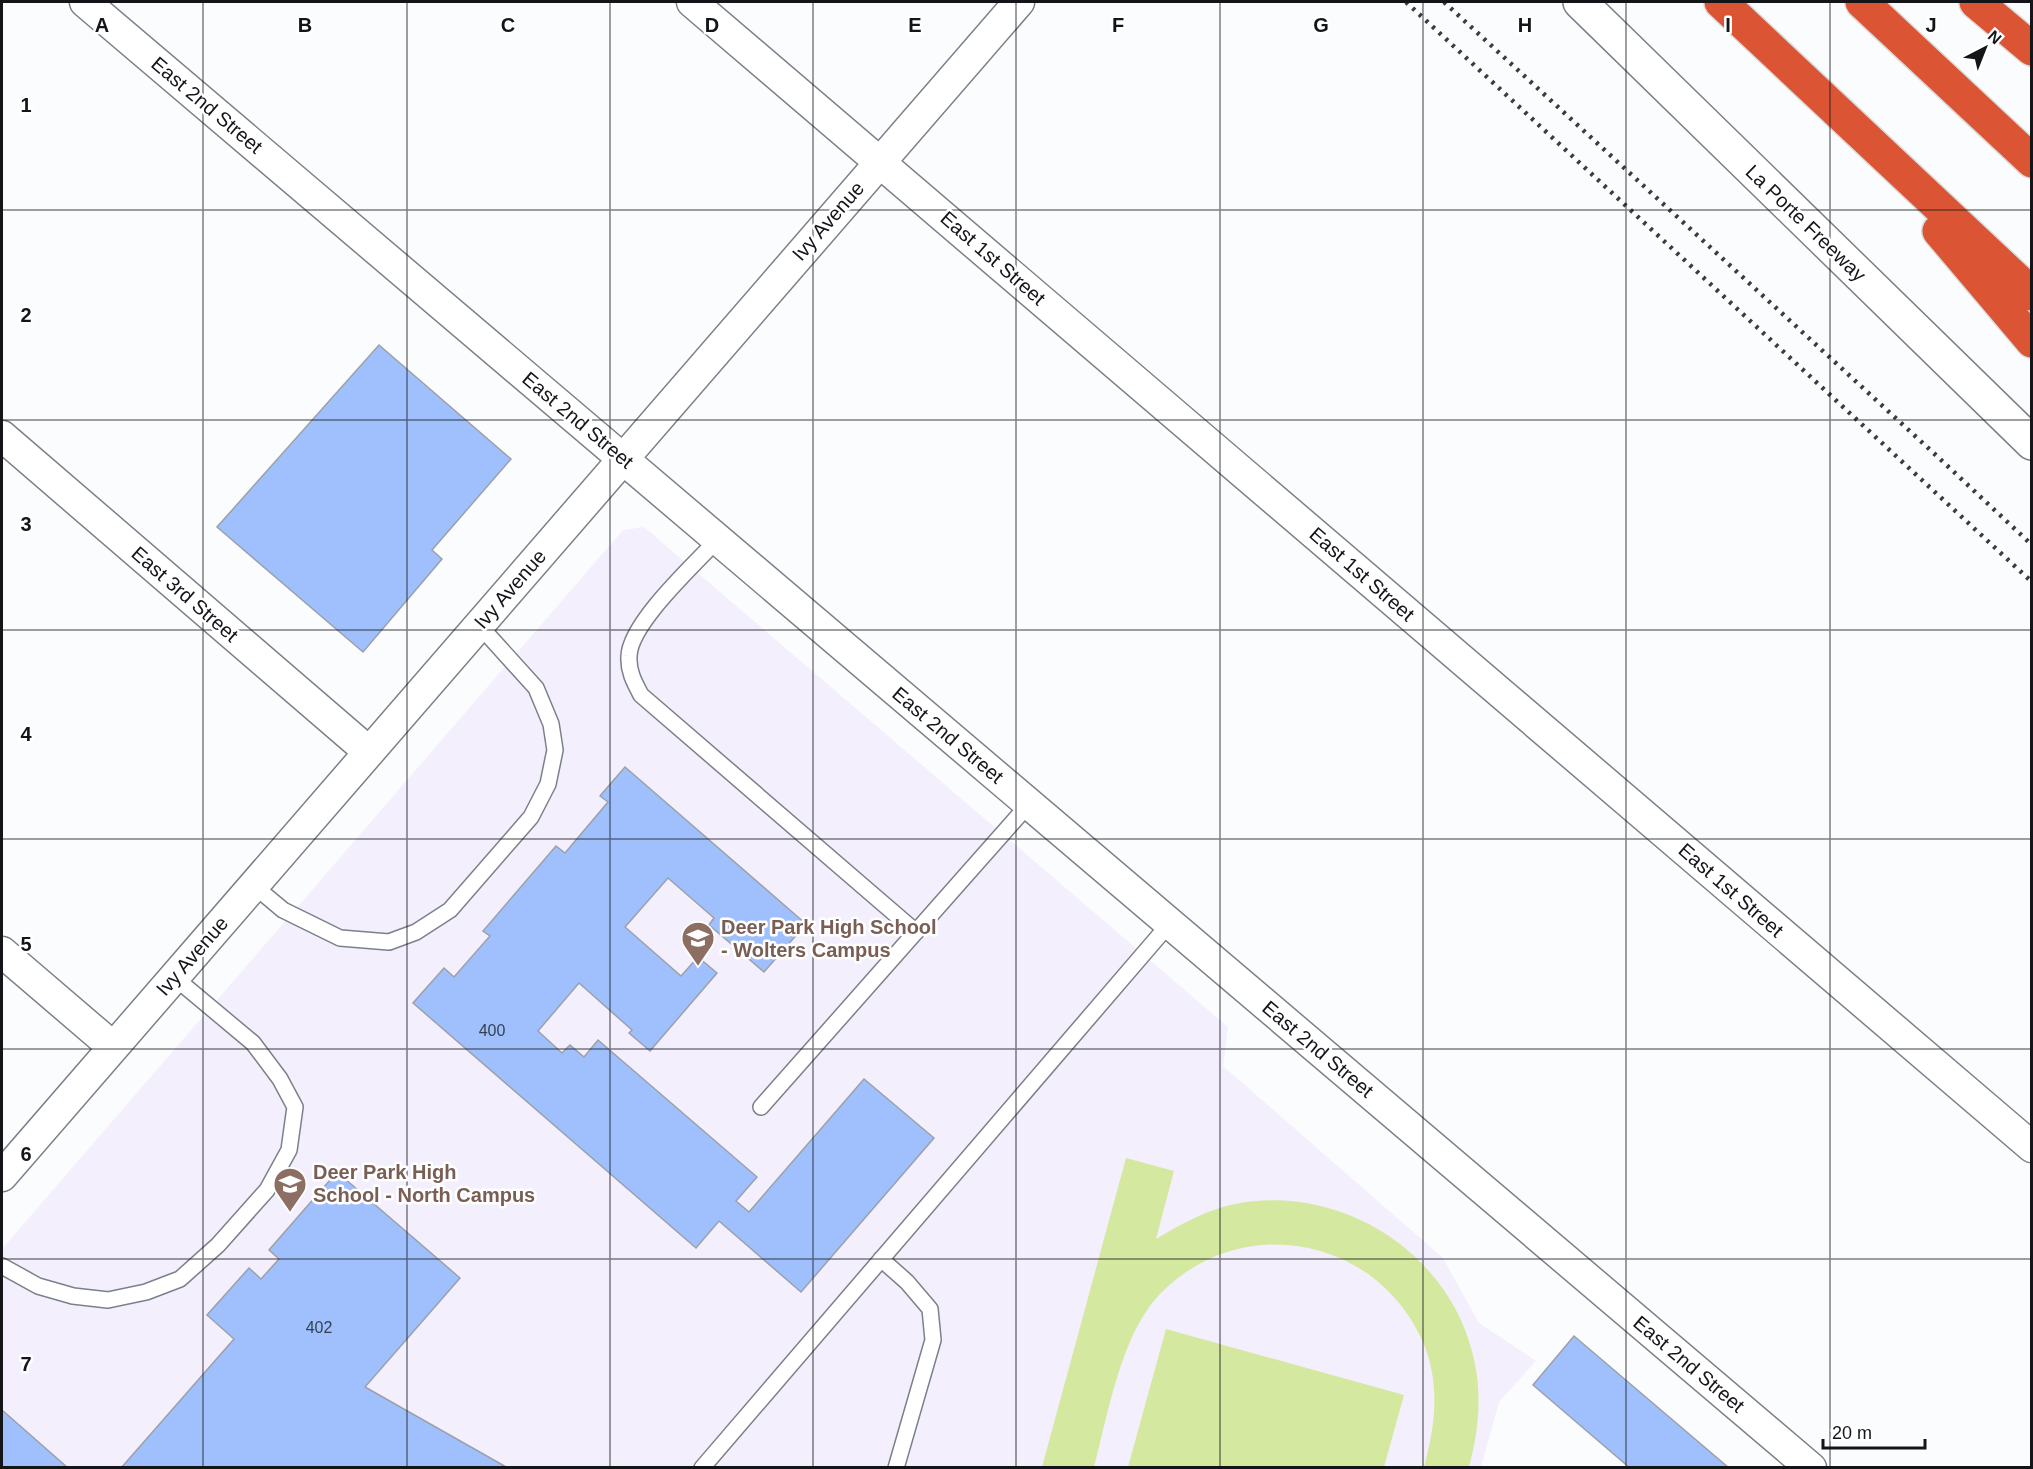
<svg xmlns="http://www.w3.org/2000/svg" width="2033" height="1469" font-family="Helvetica,sans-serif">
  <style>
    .education { fill: #f3effd }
    .green { fill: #d5e8a0 }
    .building { fill: #9fc0fd; stroke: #9ba0aa; stroke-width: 1.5 }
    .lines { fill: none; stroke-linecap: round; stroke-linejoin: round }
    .lane-casing { stroke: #7b808a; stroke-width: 18 }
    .street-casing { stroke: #7b808a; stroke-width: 33 }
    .secondary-casing { stroke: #7b808a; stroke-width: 36 }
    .highway-casing { stroke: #d9dada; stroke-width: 36 }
    .lane { stroke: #fff; stroke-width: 15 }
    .street { stroke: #fff; stroke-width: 30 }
    .secondary { stroke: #fff; stroke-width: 33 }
    .highway { stroke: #db5534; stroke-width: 33 }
    .rail { stroke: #3a3c40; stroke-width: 4.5; stroke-dasharray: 3 6; stroke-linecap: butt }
    .grid { fill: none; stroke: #131519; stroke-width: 1.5; stroke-opacity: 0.55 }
    .labels { text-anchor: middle; stroke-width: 5; stroke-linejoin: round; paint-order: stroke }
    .number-label { font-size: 16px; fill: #364052 }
    .street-label { font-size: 20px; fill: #131519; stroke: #fff }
    .education-label { font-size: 20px; font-weight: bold; fill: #785e54; stroke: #fff; text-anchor: start }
    .grid-label { font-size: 20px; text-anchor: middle; font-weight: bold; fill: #131519; stroke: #fff; stroke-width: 5; stroke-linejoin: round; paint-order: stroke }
  </style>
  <rect width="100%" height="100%" fill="#fbfcfe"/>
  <path class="education" d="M 644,527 L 1228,1027 L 1223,1066 L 1443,1258 L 1479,1323 L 1536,1361 L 1499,1402 L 1481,1467 L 2,1468 L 2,1249 L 623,530 Z"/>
  <path class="green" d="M 1126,1158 L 1174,1171 L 1156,1239 C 1181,1224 1206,1210 1235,1204 C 1343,1183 1454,1255 1475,1364 C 1482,1398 1478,1434 1469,1467 L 1424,1467 C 1435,1427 1440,1387 1425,1347 C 1381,1237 1241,1209 1159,1295 C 1121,1335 1108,1414 1094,1467 L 1042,1467 Z
    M 1166,1329 L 1404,1395 L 1384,1467 L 1128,1467 Z"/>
  <path class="building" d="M 379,345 L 511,459 L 432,550 L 442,559 L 363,652 L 217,527 Z
    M 625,767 L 806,924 L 764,972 L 709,925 L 714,918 L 668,878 L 625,927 L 681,976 L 698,957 L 717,973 L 650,1051 L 629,1033 L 632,1030 L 579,983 L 538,1031 L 562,1053 L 570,1045 L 584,1057 L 598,1040 L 757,1177 L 736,1201 L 749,1212 L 864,1079 L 934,1138 L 801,1292 L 719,1221 L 696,1248 L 413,1003 L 444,968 L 454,977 L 490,936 L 483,931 L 556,846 L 565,853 L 608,802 L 600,796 Z
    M 337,1172 L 460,1278 L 365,1387 L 508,1468 L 121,1468 L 234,1339 L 207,1315 L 249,1268 L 261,1279 L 279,1259 L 269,1250 Z
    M 1574,1336 L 1729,1468 L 1630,1468 L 1533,1385 Z
    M 2,1410 L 68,1468 L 2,1468 Z"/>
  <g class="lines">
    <g class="lane-casing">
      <path id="lane" d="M 718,539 C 695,564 630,623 629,656 C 628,671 634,682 641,695 L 916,932
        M 253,885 L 283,910 L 340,938 L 389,942 L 416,932 L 450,910 L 531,817 L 548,784 L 555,750 L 551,724 L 536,688 L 479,625
        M 761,1107 L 1029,804
        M 881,1259 L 907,1282 L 930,1309 L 933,1340 L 896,1468
        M 2,1266 L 38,1286 L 73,1296 L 108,1300 L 146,1292 L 180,1279 L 218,1245 L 267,1190 L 289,1150 L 295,1107 L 280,1079 L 253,1043 L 174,977
        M 702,1468 L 1170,923"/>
    </g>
    <g class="street-casing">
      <path id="street" d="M 85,2 L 1811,1468
        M 692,2 L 2032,1147
        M 2,436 L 369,752
        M 2,952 L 113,1047
        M 2,1176 L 1019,2"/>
    </g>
    <g class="secondary-casing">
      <path id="secondary" d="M 1580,2 L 2032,443"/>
    </g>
    <g class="highway-casing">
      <path id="highway" d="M 1721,2 L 2032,294
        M 1862,2 L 2032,161
        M 1976,2 L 2032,49
        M 1939,231 L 2032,341"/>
    </g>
    <use href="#lane" class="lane"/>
    <use href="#street" class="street"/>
    <use href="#secondary" class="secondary"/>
    <use href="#highway" class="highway"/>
    <path class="rail" d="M 1406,2 L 2032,582
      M 1444,2 L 1939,458 L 2032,545"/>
  </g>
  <path class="grid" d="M 203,2 L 203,1468M 407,2 L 407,1468M 610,2 L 610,1468M 813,2 L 813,1468M 1016,2 L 1016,1468M 1220,2 L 1220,1468M 1423,2 L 1423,1468M 1626,2 L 1626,1468M 1830,2 L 1830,1468M 2,210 L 2032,210M 2,420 L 2032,420M 2,630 L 2032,630M 2,839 L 2032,839M 2,1049 L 2032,1049M 2,1259 L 2032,1259"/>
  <defs>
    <g id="school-pin" transform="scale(1.725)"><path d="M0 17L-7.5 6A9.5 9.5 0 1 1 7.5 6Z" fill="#8d6e63" stroke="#fff"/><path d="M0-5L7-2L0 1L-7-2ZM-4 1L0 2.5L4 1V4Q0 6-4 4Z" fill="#fff"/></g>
  </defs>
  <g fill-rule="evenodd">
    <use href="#school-pin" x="698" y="938"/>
    <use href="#school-pin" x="290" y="1184"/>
  </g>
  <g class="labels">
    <g class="number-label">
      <text x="492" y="1036">400</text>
      <text x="319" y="1333">402</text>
    </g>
    <g class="street-label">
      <text transform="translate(207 105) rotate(40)" y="7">East 2nd Street</text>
      <text transform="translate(828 221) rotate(-49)" y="7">Ivy Avenue</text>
      <text transform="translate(1806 223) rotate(44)" y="7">La Porte Freeway</text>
      <text transform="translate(993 258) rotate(41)" y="7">East 1st Street</text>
      <text transform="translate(578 420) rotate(40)" y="7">East 2nd Street</text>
      <text transform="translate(1362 574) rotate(41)" y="7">East 1st Street</text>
      <text transform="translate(510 589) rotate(-49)" y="7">Ivy Avenue</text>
      <text transform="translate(185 594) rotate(41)" y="7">East 3rd Street</text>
      <text transform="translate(948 735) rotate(40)" y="7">East 2nd Street</text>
      <text transform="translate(1731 890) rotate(41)" y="7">East 1st Street</text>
      <text transform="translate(192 956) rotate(-49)" y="7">Ivy Avenue</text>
      <text transform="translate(1318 1049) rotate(40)" y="7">East 2nd Street</text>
      <text transform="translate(1689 1364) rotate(40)" y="7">East 2nd Street</text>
    </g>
    <g class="education-label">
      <text x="721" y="934">Deer Park High School<tspan x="721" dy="23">- Wolters Campus</tspan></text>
      <text x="313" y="1179">Deer Park High<tspan x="313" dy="23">School - North Campus</tspan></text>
    </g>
  </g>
  <g class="grid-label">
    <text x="102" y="32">A</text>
    <text x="305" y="32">B</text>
    <text x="508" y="32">C</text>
    <text x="712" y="32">D</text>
    <text x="915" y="32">E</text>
    <text x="1118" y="32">F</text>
    <text x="1321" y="32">G</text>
    <text x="1525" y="32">H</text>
    <text x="1728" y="32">I</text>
    <text x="1931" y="32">J</text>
    <text x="26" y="112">1</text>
    <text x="26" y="322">2</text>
    <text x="26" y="531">3</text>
    <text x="26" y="741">4</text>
    <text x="26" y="951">5</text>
    <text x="26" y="1161">6</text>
    <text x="26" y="1371">7</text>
  </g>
  <rect width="2033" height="1469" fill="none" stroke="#131519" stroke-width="6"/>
  <g transform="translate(1985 48) rotate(42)" stroke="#ffffff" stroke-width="4.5" paint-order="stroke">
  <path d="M0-4.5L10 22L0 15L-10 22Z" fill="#131519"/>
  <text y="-9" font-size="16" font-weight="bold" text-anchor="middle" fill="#131519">N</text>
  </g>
  <path d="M1823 1439v9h102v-9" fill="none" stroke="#131519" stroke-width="3"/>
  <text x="1832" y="1439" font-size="18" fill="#131519" stroke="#ffffff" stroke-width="4.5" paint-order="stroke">20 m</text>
</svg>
